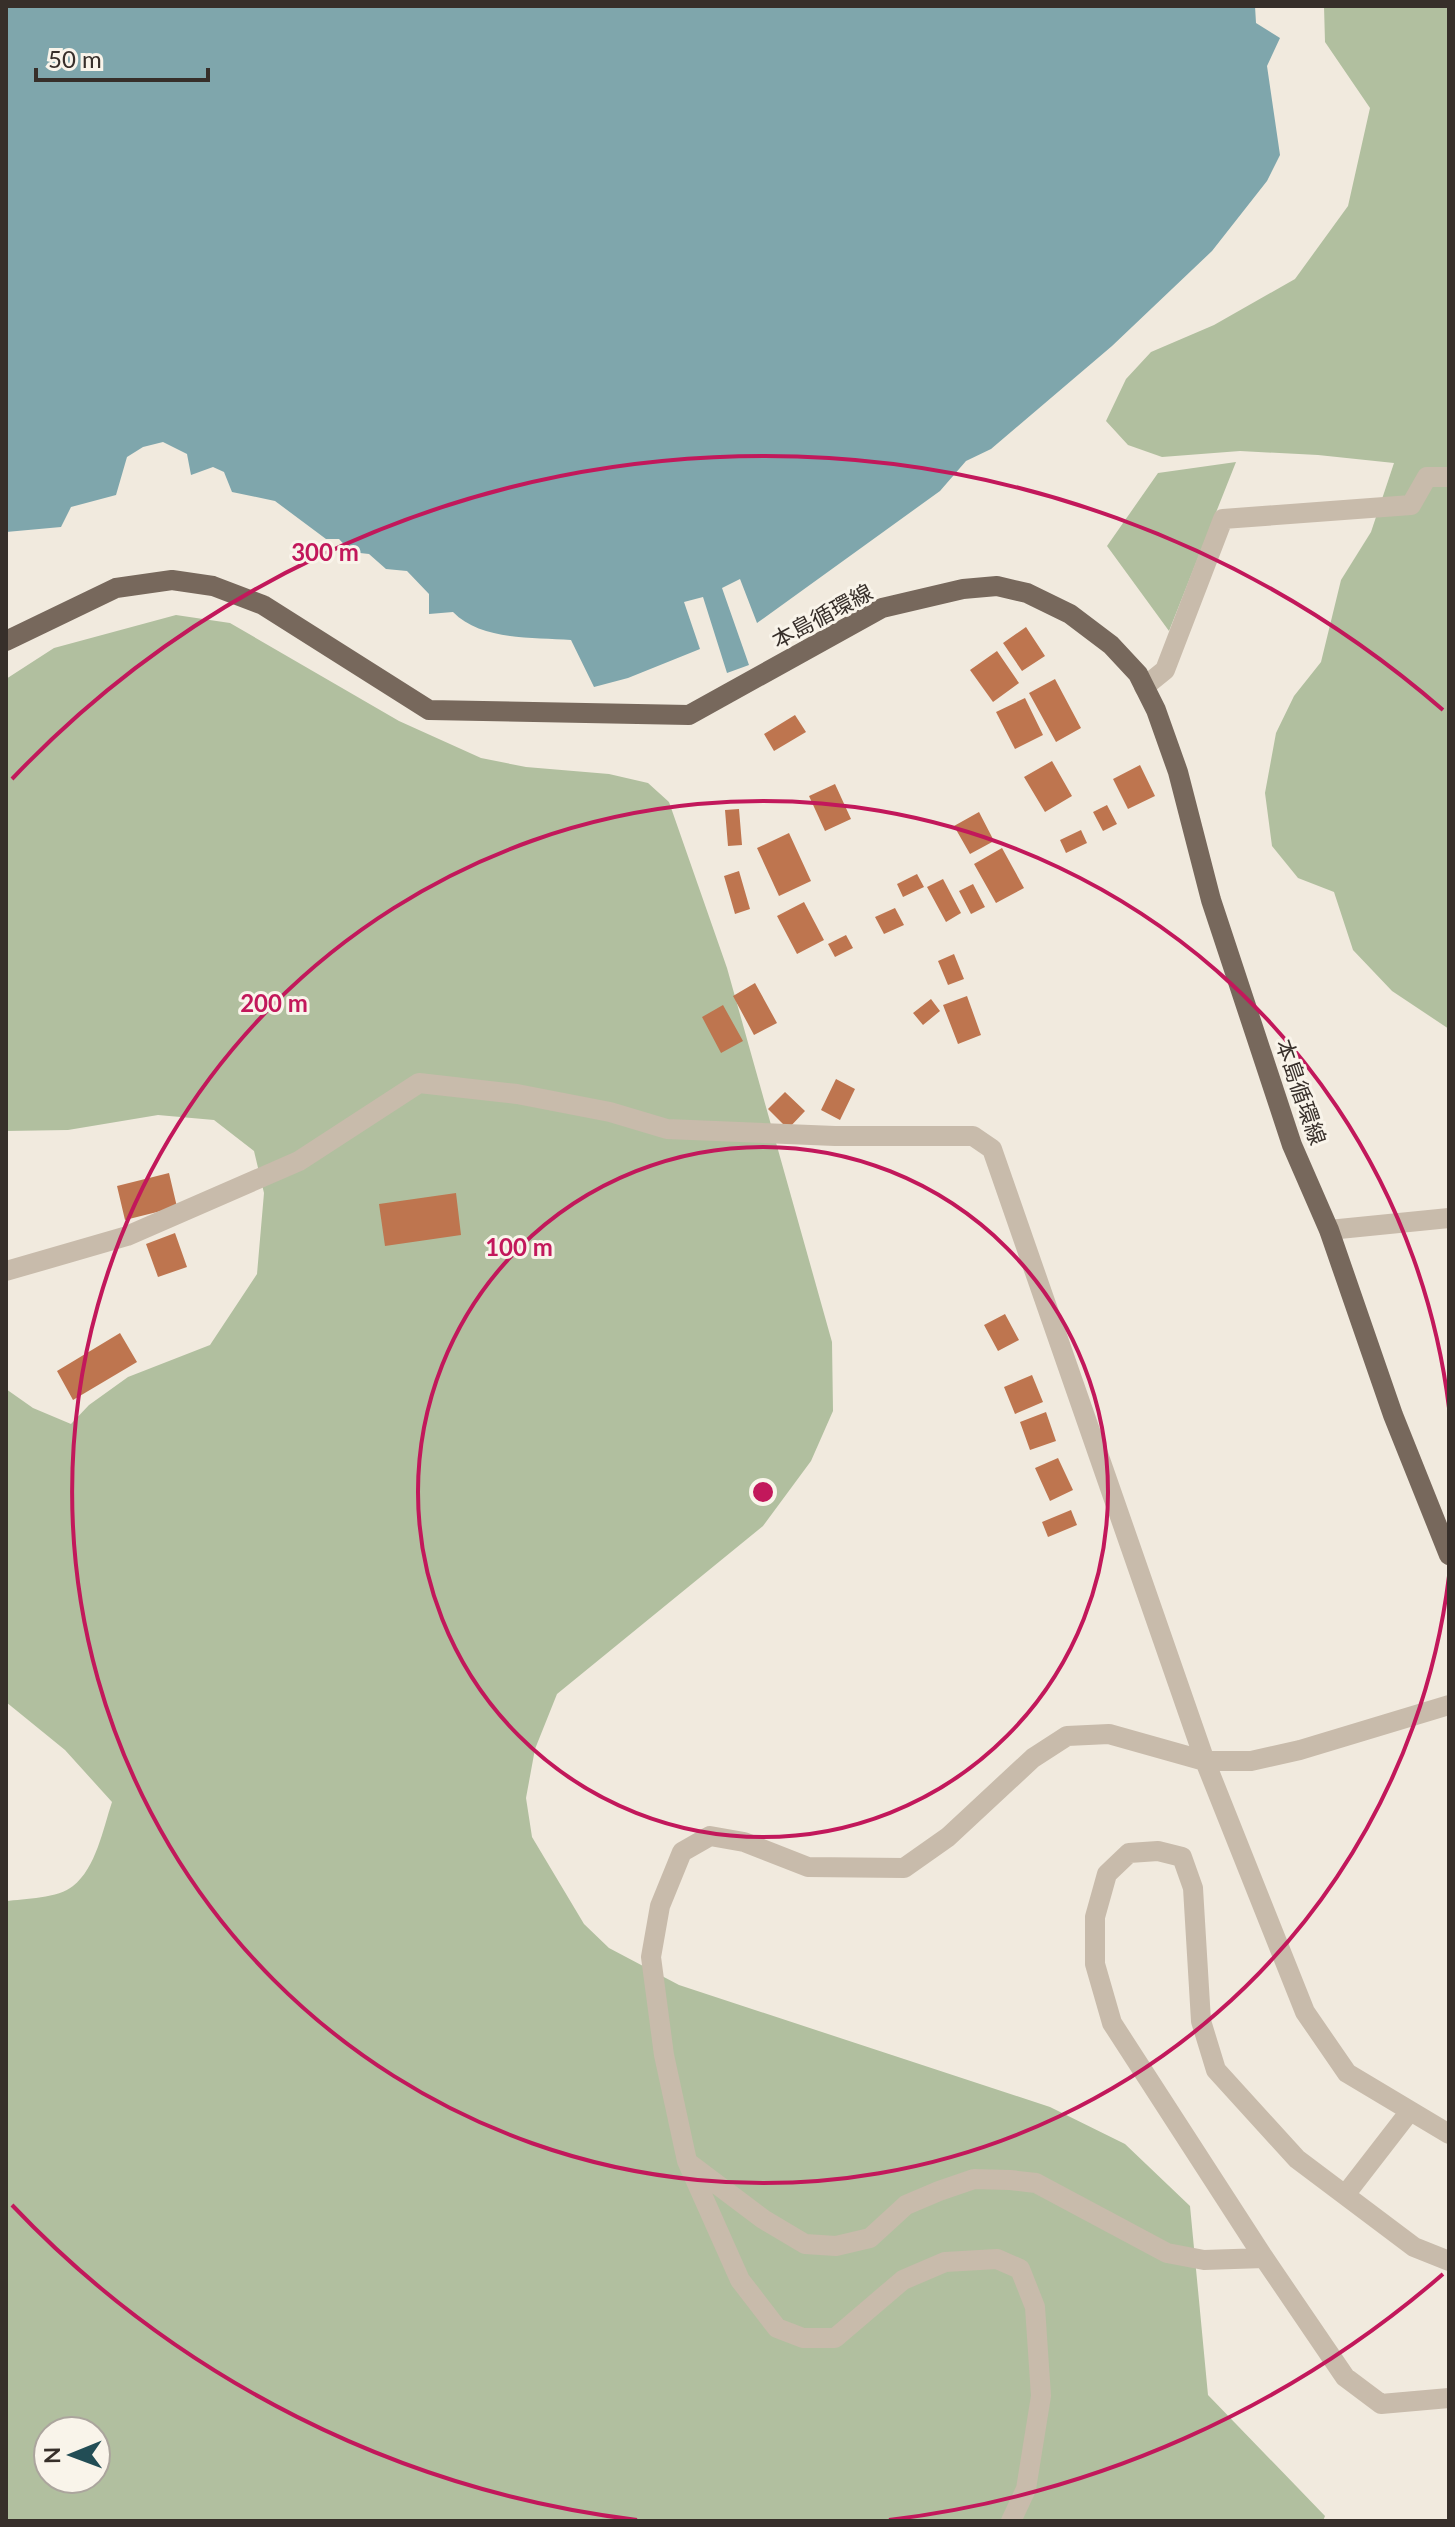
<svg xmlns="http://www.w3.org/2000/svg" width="1455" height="2527" font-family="Lato,'Noto Sans JP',sans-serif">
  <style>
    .green { fill: #b1bf9f; fill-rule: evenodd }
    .water { fill: #7fa6ac }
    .building { fill: #be754f }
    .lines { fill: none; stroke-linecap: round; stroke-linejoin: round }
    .minor { stroke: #c8bbab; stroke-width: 20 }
    .major { stroke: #77685c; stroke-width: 20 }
    .ring { fill: none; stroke: #c2185b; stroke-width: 4 }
    .labels { text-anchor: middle; stroke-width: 6; stroke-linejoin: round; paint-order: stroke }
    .street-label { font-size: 22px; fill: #372f2a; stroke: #f9f4ea }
    .centre { fill: #c2185b; stroke: #f9f4ea; stroke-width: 4 }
    .ring-label { font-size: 24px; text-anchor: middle; font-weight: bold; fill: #c2185b; stroke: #f9f4ea; stroke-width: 6; stroke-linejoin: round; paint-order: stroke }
  </style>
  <rect width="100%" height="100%" fill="#f1eade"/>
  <path class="green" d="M 1324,6 L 1449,6 L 1449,1029 L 1392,991 L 1353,950 L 1334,892 L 1298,878 L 1272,846 L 1265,793 L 1276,733 L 1294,696 L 1321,662 L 1341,580 L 1371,532 L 1394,463 L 1318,455 L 1240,451 L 1162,457 L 1128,445 L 1106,421 L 1126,379 L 1151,352 L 1214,325 L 1295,279 L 1348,206 L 1370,108 L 1325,42 Z
    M 1236,462 L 1169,631 L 1107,546 L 1158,473 Z
    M 176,615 L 230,623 L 399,721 L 481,758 L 526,767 L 609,774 L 648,783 L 669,802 L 727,968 L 832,1342 L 833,1411 L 811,1461 L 763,1526 L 557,1694 L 535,1749 L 526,1798 L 532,1837 L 584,1924 L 609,1948 L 679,1985 L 1050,2107 L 1125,2144 L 1190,2206 L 1208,2395 L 1325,2516 L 1323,2521 L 6,2521 L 6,1901 C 24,1899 59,1898 73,1886 C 96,1868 103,1829 112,1802 L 65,1750 L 6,1702 L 6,1389 L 33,1408 L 71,1424 L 89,1405 L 128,1377 L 210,1345 L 257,1274 L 264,1193 L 254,1151 L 214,1120 L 158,1115 L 68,1130 L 6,1131 L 6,679 L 54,648 ZM 48,2431 L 96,2431 L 96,2479 L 48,2479 Z"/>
  <path class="water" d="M 6,6 L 1255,6 L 1256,23 L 1280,38 L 1267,66 L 1280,155 L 1267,181 L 1212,251 L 1112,346 L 991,449 L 966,461 L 940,491 L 757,623 L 740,579 L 722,588 L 749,665 L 727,673 L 703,597 L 684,602 L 700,649 L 628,678 L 594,687 L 571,640 C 533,637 481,641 453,612 L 429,614 L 429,594 L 407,571 L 386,569 L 369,554 L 351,552 L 339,539 L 326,539 L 275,501 L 232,492 L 224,472 L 213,467 L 191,475 L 187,454 L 163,442 L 143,447 L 127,457 L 116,495 L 71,507 L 61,527 L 6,532 Z"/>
  <path class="building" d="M 1026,627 L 1045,656 L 1022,671 L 1003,643 Z
    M 997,651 L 1019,683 L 993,702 L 970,670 Z
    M 1055,679 L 1081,728 L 1056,742 L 1029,693 Z
    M 1025,698 L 1043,735 L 1015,749 L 996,712 Z
    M 795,715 L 806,732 L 774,751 L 764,734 Z
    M 1052,761 L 1072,796 L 1045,812 L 1024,777 Z
    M 1140,765 L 1155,796 L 1128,809 L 1113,779 Z
    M 835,784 L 851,819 L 825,831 L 809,796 Z
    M 1107,805 L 1117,824 L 1103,831 L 1093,812 Z
    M 739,809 L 742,845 L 728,846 L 725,810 Z
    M 979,812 L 994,841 L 970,854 L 954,826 Z
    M 1081,830 L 1087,843 L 1066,853 L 1060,840 Z
    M 789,833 L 811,881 L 779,896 L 757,848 Z
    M 1002,848 L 1024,888 L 996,903 L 974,864 Z
    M 739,871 L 750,909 L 735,914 L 724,876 Z
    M 917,874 L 924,887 L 903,897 L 897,884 Z
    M 943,879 L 961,913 L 946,922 L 927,887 Z
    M 973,884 L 985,907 L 971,914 L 959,891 Z
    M 804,902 L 824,940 L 797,954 L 777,916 Z
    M 895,908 L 904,925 L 884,934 L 875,917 Z
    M 846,935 L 853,948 L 835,957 L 828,944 Z
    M 954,954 L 964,979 L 948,985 L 938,961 Z
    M 755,983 L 777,1023 L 754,1035 L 733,996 Z
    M 967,996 L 981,1035 L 958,1044 L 943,1005 Z
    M 931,999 L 940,1011 L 923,1025 L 913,1013 Z
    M 723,1005 L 743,1041 L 721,1053 L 702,1017 Z
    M 836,1079 L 855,1089 L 840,1120 L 821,1110 Z
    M 785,1092 L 805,1111 L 788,1129 L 768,1109 Z
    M 169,1173 L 177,1207 L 125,1220 L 117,1186 Z
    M 456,1193 L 461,1235 L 385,1246 L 379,1204 Z
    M 175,1233 L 187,1267 L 158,1277 L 146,1244 Z
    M 1005,1314 L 1019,1340 L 998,1351 L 984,1325 Z
    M 120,1333 L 137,1362 L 73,1400 L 57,1371 Z
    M 1032,1375 L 1043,1402 L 1015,1414 L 1004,1387 Z
    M 1046,1412 L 1056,1441 L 1030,1450 L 1020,1422 Z
    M 1058,1458 L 1073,1490 L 1050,1501 L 1035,1468 Z
    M 1071,1510 L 1077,1525 L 1048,1537 L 1042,1522 Z"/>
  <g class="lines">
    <path class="minor" d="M 1144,687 L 1165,670 L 1223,519 L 1411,505 L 1427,477 L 1449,477
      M 1329,1230 L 1449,1218
      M 6,1271 L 127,1236 L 299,1161 L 419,1083 L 517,1094 L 610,1112 L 667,1129 L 835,1136 L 973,1136 L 992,1149 L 1205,1761 L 1305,2012 L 1347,2073 L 1449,2134
      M 690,2164 L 763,2219 L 805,2244 L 836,2246 L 870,2238 L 906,2205 L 939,2191 L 974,2179 L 1010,2180 L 1036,2183 L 1167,2253 L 1204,2260 L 1264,2258
      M 1345,2195 L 1410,2111
      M 1449,2261 L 1414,2247 L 1297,2159 L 1216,2070 L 1201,2021 L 1193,1888 L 1182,1857 L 1158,1851 L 1129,1853 L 1107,1874 L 1095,1917 L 1095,1964 L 1112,2023 L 1264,2258 L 1345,2377 L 1381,2404 L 1449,2398
      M 1011,2521 L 1026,2489 L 1041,2396 L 1035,2307 L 1020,2269 L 997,2259 L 945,2262 L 903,2280 L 835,2338 L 803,2338 L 777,2328 L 740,2280 L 687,2161 L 664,2055 L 651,1957 L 660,1906 L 682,1852 L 710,1836 L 744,1842 L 808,1867 L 904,1868 L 948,1837 L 1033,1758 L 1067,1736 L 1109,1734 L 1205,1761 L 1251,1761 L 1300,1750 L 1449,1705"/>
    <path class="major" d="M 6,641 L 116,588 L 172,580 L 213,586 L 263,605 L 429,710 L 689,715 L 882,608 L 963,589 L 997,586 L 1027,593 L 1070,614 L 1111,645 L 1138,674 L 1156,710 L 1178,772 L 1211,900 L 1292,1145 L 1329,1230 L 1393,1415 L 1449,1555"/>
  </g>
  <g class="ring">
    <circle cx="763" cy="1492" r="345"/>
    <path d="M1449 1576A691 691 0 1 1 1449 1408"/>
    <path d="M1443 2274A1036 1036 0 0 1 889 2520M637 2520A1036 1036 0 0 1 12 2205M12 779A1036 1036 0 0 1 1443 710"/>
  </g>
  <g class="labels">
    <g class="street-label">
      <text transform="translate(822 616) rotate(-28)" y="8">本島循環線</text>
      <text transform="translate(1301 1092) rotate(71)" y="8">本島循環線</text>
    </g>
  </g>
  <circle cx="763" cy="1492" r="12" class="centre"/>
  <g class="ring-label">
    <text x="325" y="561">300 m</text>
    <text x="274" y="1012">200 m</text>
    <text x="519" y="1256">100 m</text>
  </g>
  <rect width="1455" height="2527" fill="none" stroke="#372f2a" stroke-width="16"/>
  <g transform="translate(72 2455) rotate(269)"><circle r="38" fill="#f9f4ea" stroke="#aba59d" stroke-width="2"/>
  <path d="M0-6L14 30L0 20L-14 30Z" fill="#224d55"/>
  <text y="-12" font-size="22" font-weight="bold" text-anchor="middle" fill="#372f2a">N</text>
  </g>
  <path d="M36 68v12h172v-12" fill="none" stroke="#372f2a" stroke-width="4"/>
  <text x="48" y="68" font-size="24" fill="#372f2a" stroke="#f9f4ea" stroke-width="6" paint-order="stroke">50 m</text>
</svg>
